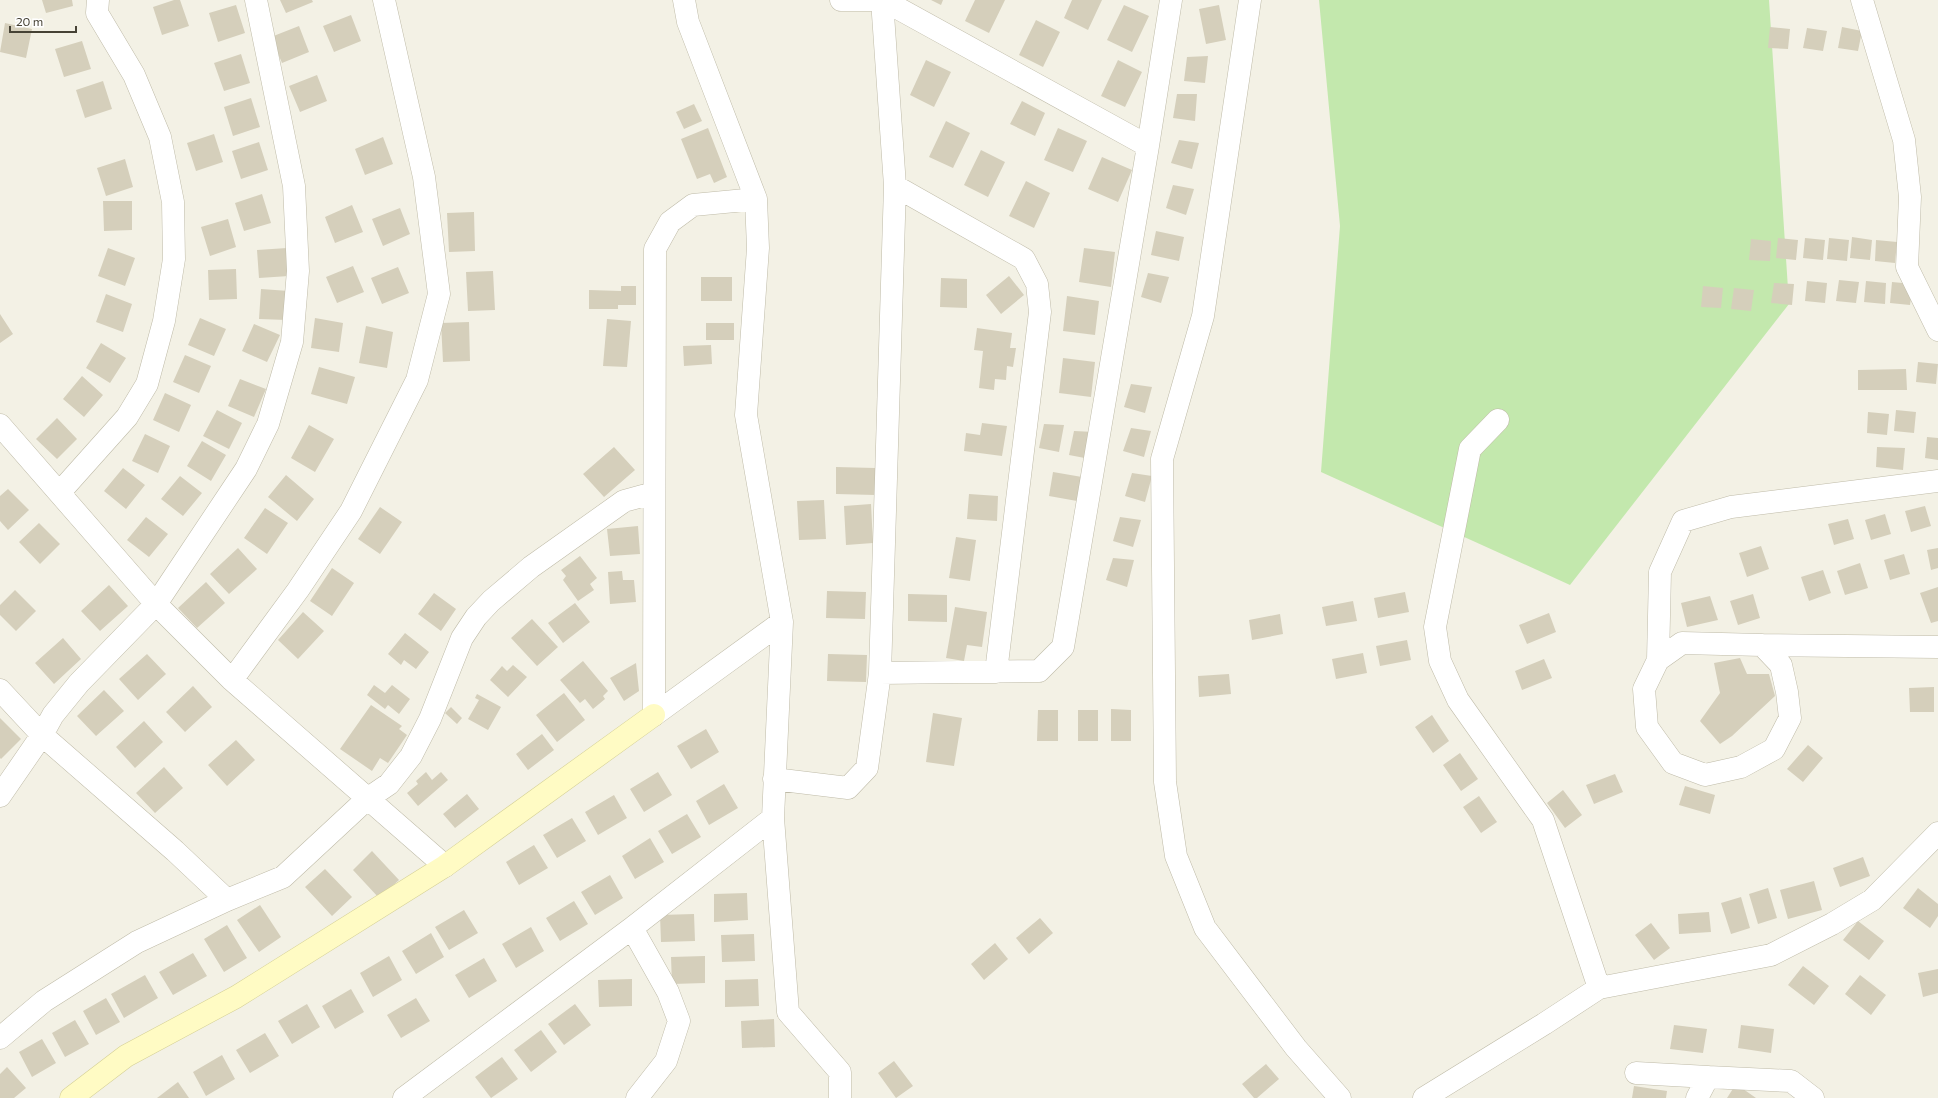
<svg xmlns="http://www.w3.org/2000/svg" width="1938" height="1098" font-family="Commissioner,sans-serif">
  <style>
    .green { fill: #c3e8ad }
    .building { fill: #d5cfbb }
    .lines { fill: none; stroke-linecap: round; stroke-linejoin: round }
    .street-casing { stroke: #bfbba8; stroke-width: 23 }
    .secondary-casing { stroke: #d4cf94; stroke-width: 23 }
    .street { stroke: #fff; stroke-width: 22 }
    .secondary { stroke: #fffbc4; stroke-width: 22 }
  </style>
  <rect width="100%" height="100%" fill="#f3f1e5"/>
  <path class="green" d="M 1319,0 L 1769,0 L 1789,304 L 1570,585 L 1321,472 L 1340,226 Z"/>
  <path class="building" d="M 42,0 L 72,0 L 73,6 L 46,13 Z
    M 174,0 L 180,0 L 189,26 L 162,35 L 153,7 Z
    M 280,0 L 312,0 L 313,2 L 286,13 Z
    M 931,0 L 943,0 L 941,5 Z
    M 975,0 L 1005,0 L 989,33 L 965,21 Z
    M 1072,0 L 1102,0 L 1088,30 L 1064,18 Z
    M 236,5 L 245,33 L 218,42 L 209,13 Z
    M 1124,5 L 1149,16 L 1132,52 L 1107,40 Z
    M 1219,5 L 1226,40 L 1206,44 L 1199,9 Z
    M 351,15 L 361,41 L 334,52 L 323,26 Z
    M 1036,20 L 1060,32 L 1043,67 L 1019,55 Z
    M 5,23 L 32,29 L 26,58 L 0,52 Z
    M 299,26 L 309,52 L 282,63 L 271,37 Z
    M 1770,27 L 1790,29 L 1788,49 L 1768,48 Z
    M 1842,27 L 1862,31 L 1858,51 L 1838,48 Z
    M 1807,28 L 1827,31 L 1823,51 L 1803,48 Z
    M 82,41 L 91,69 L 64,77 L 55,49 Z
    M 241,54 L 250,83 L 224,91 L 214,63 Z
    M 1208,56 L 1205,83 L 1184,81 L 1187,57 Z
    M 926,60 L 951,72 L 934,107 L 910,95 Z
    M 1118,60 L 1142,72 L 1125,107 L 1101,96 Z
    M 317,75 L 327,101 L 300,112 L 289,86 Z
    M 103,81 L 112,109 L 85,118 L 76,90 Z
    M 1177,94 L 1197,94 L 1195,121 L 1173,118 Z
    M 251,98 L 260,127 L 233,136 L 224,107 Z
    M 1022,101 L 1045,113 L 1035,136 L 1010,124 Z
    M 694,104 L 702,121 L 684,129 L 676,112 Z
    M 946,121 L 970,133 L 953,168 L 929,157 Z
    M 708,128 L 727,177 L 714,183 L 710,174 L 697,179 L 681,139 Z
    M 1058,128 L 1087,141 L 1073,172 L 1044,160 Z
    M 214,134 L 223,162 L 196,171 L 187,143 Z
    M 383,137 L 393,164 L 365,175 L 355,149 Z
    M 1179,140 L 1199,143 L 1192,169 L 1171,163 Z
    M 259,142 L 268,170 L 241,179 L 232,151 Z
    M 981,150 L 1005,162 L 988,197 L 964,185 Z
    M 1102,157 L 1132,170 L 1118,202 L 1088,189 Z
    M 125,159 L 133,187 L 106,196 L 97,168 Z
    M 1026,181 L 1050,193 L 1034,228 L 1009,216 Z
    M 1173,185 L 1194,189 L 1186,215 L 1166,208 Z
    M 262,194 L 271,223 L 244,231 L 235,203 Z
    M 103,201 L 132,201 L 132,230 L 104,231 Z
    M 352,205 L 363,232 L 335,243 L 325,217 Z
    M 400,208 L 410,234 L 383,246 L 372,219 Z
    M 474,212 L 475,251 L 449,252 L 447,213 Z
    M 228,219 L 236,247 L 210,256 L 201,227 Z
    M 1156,231 L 1184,237 L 1179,261 L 1151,255 Z
    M 1852,237 L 1872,240 L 1870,260 L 1850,258 Z
    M 1778,238 L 1798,240 L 1796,260 L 1776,258 Z
    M 1805,238 L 1825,240 L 1823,260 L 1803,258 Z
    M 1829,238 L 1849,240 L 1847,261 L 1827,259 Z
    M 1751,239 L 1771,241 L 1770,261 L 1749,260 Z
    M 1876,240 L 1897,242 L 1895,263 L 1875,261 Z
    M 108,248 L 135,258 L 125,286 L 98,276 Z
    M 287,248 L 289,276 L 259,278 L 257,250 Z
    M 1084,248 L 1115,252 L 1111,287 L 1079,282 Z
    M 353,266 L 364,292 L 337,303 L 326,277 Z
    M 398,267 L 409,293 L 382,304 L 371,278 Z
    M 236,269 L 237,299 L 209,300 L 208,270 Z
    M 493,271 L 495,310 L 468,311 L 466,272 Z
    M 1148,273 L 1169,277 L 1161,303 L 1141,297 Z
    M 1009,276 L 1024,295 L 1001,314 L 986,295 Z
    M 701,277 L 732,277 L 732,301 L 701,301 Z
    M 941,278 L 967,279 L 967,308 L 940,307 Z
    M 1839,280 L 1859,282 L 1856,303 L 1836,301 Z
    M 1807,281 L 1827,283 L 1825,303 L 1805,301 Z
    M 1866,281 L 1886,283 L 1885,304 L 1864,302 Z
    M 1892,282 L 1913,284 L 1910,305 L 1890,303 Z
    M 1774,283 L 1794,284 L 1792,305 L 1771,303 Z
    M 621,286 L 636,286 L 636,305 L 618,305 L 618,309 L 589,309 L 589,290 L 621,291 Z
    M 1703,286 L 1723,288 L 1721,308 L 1701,307 Z
    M 1734,288 L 1754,290 L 1751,311 L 1731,309 Z
    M 261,289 L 289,291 L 287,320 L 259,319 Z
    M 106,294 L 132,304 L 123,332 L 96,322 Z
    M 1067,296 L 1099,301 L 1095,335 L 1063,331 Z
    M 0,314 L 13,334 L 0,343 Z
    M 200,318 L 226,329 L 214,356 L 188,345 Z
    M 315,318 L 343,323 L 339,352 L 311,348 Z
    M 607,319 L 631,321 L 627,367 L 603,366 Z
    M 469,322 L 470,361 L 443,362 L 441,323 Z
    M 706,323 L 734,323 L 734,340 L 706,340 Z
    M 254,324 L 280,335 L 267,362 L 242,351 Z
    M 366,326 L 393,332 L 387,368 L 359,363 Z
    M 977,328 L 1012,333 L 1010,348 L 1016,348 L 1013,367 L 1007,366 L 1006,380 L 995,379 L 994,390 L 979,388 L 983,351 L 974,350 Z
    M 101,343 L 126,358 L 110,383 L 86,368 Z
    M 711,345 L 712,364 L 684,366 L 683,346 Z
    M 185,355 L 211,366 L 199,393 L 173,382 Z
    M 1063,358 L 1095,362 L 1091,397 L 1059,393 Z
    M 1918,362 L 1938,364 L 1936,384 L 1916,382 Z
    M 319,367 L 355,377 L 347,404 L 311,394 Z
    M 1906,369 L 1907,390 L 1858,390 L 1858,370 Z
    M 82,376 L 103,395 L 84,417 L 63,399 Z
    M 240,379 L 266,389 L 254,417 L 228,406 Z
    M 1131,384 L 1152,387 L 1145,413 L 1124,407 Z
    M 165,393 L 191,405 L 179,432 L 153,420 Z
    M 217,410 L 242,423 L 229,449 L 203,436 Z
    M 1896,410 L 1916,412 L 1914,433 L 1894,431 Z
    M 1868,412 L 1889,414 L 1887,435 L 1867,433 Z
    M 57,418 L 77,439 L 57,459 L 36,439 Z
    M 982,423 L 1007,426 L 1002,456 L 964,451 L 966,433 L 980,435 Z
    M 1044,424 L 1064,425 L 1059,452 L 1039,448 Z
    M 309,425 L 334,439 L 315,472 L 291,458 Z
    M 1131,428 L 1151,431 L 1144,457 L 1123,451 Z
    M 1074,431 L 1094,432 L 1090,459 L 1069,455 Z
    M 145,434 L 170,446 L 158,473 L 132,461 Z
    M 1927,437 L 1938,438 L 1938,460 L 1925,458 Z
    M 202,441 L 226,455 L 211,481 L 187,466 Z
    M 614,447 L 635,470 L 604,497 L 583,474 Z
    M 1877,447 L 1905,448 L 1903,470 L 1876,467 Z
    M 836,467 L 875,468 L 875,495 L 836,494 Z
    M 123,468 L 145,485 L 126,509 L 104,491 Z
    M 1053,472 L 1082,477 L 1077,501 L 1049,496 Z
    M 1132,473 L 1152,476 L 1145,502 L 1125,496 Z
    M 286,475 L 314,499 L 297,521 L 268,497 Z
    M 180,476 L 202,493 L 183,516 L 161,499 Z
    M 8,489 L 29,510 L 8,530 L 0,521 L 0,496 Z
    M 969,494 L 998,496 L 997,521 L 967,519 Z
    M 824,500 L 826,539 L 799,540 L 797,501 Z
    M 871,504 L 873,543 L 846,545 L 844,506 Z
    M 1925,506 L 1931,526 L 1911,532 L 1905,511 Z
    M 380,507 L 402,522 L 380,554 L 358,539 Z
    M 265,508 L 288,523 L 267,554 L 244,538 Z
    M 1885,514 L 1891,534 L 1871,540 L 1865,520 Z
    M 146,517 L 168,534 L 149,557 L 127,540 Z
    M 1120,517 L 1141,520 L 1133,547 L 1113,541 Z
    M 1848,519 L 1854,539 L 1834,545 L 1828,524 Z
    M 39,523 L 60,544 L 40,564 L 19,542 Z
    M 638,526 L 640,554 L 610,556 L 607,529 Z
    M 956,537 L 976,540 L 970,581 L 949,578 Z
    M 1761,546 L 1769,569 L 1747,577 L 1739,553 Z
    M 238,548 L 257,569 L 229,594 L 210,574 Z
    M 1938,548 L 1938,568 L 1931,570 L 1927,550 Z
    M 1904,554 L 1910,574 L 1890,580 L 1884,560 Z
    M 580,556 L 597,578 L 590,584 L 594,590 L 578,601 L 563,580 L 566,576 L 561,570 Z
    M 1113,558 L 1134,560 L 1127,587 L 1106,580 Z
    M 1860,563 L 1868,588 L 1845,595 L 1837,571 Z
    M 332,568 L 354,583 L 332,616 L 310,601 Z
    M 1823,570 L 1831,593 L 1809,601 L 1801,577 Z
    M 622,571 L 623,580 L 634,580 L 636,602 L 610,604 L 608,572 Z
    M 206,582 L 225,603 L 197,628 L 178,608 Z
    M 109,585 L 128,606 L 100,631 L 81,611 Z
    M 1938,587 L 1938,621 L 1931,623 L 1920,593 Z
    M 15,590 L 36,611 L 16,631 L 0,615 L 0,605 Z
    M 827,591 L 866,592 L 865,619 L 826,618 Z
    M 1405,592 L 1409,612 L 1378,618 L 1374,598 Z
    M 434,593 L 456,609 L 441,631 L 418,614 Z
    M 908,594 L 947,595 L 947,622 L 908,621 Z
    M 1753,594 L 1760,618 L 1738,625 L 1730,601 Z
    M 1710,596 L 1718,620 L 1687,627 L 1681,603 Z
    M 1353,601 L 1357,621 L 1326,626 L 1322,607 Z
    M 575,603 L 590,622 L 563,643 L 548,623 Z
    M 955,607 L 987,612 L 982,647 L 967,645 L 964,661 L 946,658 Z
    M 303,612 L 324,631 L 298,659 L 278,640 Z
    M 1549,613 L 1556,632 L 1527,644 L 1519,625 Z
    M 1280,614 L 1283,634 L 1252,640 L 1249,620 Z
    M 532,619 L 558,647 L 537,666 L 511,638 Z
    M 405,633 L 429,652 L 416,669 L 404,660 L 401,665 L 388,654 Z
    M 63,638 L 81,659 L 54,684 L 35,663 Z
    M 1407,640 L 1411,660 L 1380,666 L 1376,646 Z
    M 1363,653 L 1367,673 L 1336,679 L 1332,659 Z
    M 147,654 L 166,674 L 138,700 L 119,679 Z
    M 828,654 L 867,655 L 866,682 L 827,681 Z
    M 1740,658 L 1747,674 L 1769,674 L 1775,696 L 1732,736 L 1720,744 L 1700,721 L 1720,693 L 1714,663 Z
    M 1544,659 L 1552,678 L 1522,690 L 1515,671 Z
    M 583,661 L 608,691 L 603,696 L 605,699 L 593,709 L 585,699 L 580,703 L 560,680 Z
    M 636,663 L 639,691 L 624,701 L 610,678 Z
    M 513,665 L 527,677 L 508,697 L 490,680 L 502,666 L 507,671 Z
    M 1229,674 L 1231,694 L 1199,697 L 1198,676 Z
    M 374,685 L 385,693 L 392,685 L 410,699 L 399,714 L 388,705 L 385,709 L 367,695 Z
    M 193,686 L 212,707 L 185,732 L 166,712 Z
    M 1934,687 L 1934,712 L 1910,712 L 1909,688 Z
    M 104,690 L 124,711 L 96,736 L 77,716 Z
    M 564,693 L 585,720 L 557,742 L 536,715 Z
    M 477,694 L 501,707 L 488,730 L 468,719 L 479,700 L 475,698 Z
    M 371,705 L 402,726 L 399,729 L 407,735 L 388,763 L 380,758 L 372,771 L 340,749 Z
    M 451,707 L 462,718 L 457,724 L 445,713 Z
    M 1111,709 L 1131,710 L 1131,741 L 1111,741 Z
    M 1038,710 L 1058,710 L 1058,741 L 1037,741 Z
    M 1078,710 L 1098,710 L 1098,741 L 1078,741 Z
    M 933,713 L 962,718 L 954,766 L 926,762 Z
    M 1432,715 L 1449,741 L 1433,753 L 1415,727 Z
    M 0,718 L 21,739 L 1,759 L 0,758 Z
    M 144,721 L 163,742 L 135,768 L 116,747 Z
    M 706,729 L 719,752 L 691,769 L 677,746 Z
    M 542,734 L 554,750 L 528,770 L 516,754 Z
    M 236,740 L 255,760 L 227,786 L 208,765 Z
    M 1808,745 L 1823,758 L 1803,782 L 1787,769 Z
    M 1460,753 L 1478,779 L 1461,791 L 1443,765 Z
    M 164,767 L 183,788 L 155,813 L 136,793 Z
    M 426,772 L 432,780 L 441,772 L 448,780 L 418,806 L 407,793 L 418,784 L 416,781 Z
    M 658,772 L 672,795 L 644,812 L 630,789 Z
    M 1615,774 L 1623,792 L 1594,804 L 1586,785 Z
    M 724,784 L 738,808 L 709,825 L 696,801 Z
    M 1685,786 L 1715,795 L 1710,814 L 1679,805 Z
    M 1563,790 L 1582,815 L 1565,828 L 1547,803 Z
    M 467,794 L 479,809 L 455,828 L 443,814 Z
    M 614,795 L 627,818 L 598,835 L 585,812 Z
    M 1479,796 L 1497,822 L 1481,833 L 1463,807 Z
    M 687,814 L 701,837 L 672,854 L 658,831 Z
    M 572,818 L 586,841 L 557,858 L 543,835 Z
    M 650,838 L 664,862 L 635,879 L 622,856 Z
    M 534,845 L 548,868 L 519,885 L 506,862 Z
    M 372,851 L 399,880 L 379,898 L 353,870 Z
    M 1863,857 L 1870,876 L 1840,887 L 1833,868 Z
    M 325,869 L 352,897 L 332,916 L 305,887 Z
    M 610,875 L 623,898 L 595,915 L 581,892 Z
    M 1814,881 L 1822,910 L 1788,919 L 1780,890 Z
    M 1768,888 L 1777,918 L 1758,924 L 1749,894 Z
    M 1918,888 L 1938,904 L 1938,916 L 1930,928 L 1903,908 Z
    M 747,893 L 748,920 L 714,922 L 714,894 Z
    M 1741,897 L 1750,928 L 1731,934 L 1721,903 Z
    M 574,901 L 588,924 L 560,941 L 546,918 Z
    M 260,905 L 281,937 L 259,952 L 237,920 Z
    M 464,910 L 478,933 L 449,950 L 435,927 Z
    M 1709,912 L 1711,932 L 1679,934 L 1678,914 Z
    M 694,914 L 695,941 L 661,942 L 660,915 Z
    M 1040,918 L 1053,933 L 1029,954 L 1016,938 Z
    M 1858,921 L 1884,941 L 1869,960 L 1843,940 Z
    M 1651,923 L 1670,948 L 1654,960 L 1635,935 Z
    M 227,925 L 247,958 L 224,972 L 204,939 Z
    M 531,927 L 544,951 L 516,968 L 502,944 Z
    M 431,933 L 444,957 L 416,974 L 402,951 Z
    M 754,934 L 755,961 L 722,962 L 721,935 Z
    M 995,943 L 1008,959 L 984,980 L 971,964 Z
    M 193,953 L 207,976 L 173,995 L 159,972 Z
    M 389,956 L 402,980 L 373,997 L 360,973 Z
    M 705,956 L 705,983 L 672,984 L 671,957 Z
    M 484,958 L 497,981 L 469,998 L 455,975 Z
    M 1803,966 L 1829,986 L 1814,1005 L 1788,985 Z
    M 1938,969 L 1938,993 L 1923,997 L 1918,973 Z
    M 145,975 L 158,998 L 124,1018 L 111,994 Z
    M 1860,975 L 1886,995 L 1871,1015 L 1845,994 Z
    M 632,979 L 632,1006 L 599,1007 L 598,980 Z
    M 758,979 L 759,1006 L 725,1007 L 725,980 Z
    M 351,989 L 364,1012 L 335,1029 L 322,1006 Z
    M 106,998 L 120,1022 L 96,1035 L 83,1011 Z
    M 416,998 L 430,1021 L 401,1038 L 387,1015 Z
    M 307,1004 L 320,1027 L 292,1044 L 278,1021 Z
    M 575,1004 L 591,1025 L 564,1045 L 548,1024 Z
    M 774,1019 L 775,1047 L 742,1048 L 741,1021 Z
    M 75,1020 L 89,1044 L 65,1057 L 52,1033 Z
    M 1674,1025 L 1707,1029 L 1703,1053 L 1670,1049 Z
    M 1741,1025 L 1774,1029 L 1771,1053 L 1738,1048 Z
    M 541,1030 L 557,1052 L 531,1072 L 514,1050 Z
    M 265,1033 L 279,1056 L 250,1073 L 236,1050 Z
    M 42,1039 L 56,1063 L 32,1077 L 19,1052 Z
    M 222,1055 L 235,1079 L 206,1096 L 193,1072 Z
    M 502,1057 L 518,1079 L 491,1098 L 475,1077 Z
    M 894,1061 L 913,1086 L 896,1098 L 878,1073 Z
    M 1266,1064 L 1279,1079 L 1257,1098 L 1254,1098 L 1242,1084 Z
    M 7,1067 L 26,1088 L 14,1098 L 0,1098 L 0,1074 Z
    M 178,1082 L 189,1098 L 157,1098 Z
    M 1736,1084 L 1756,1098 L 1727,1098 Z
    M 1634,1086 L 1667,1091 L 1666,1098 L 1632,1098 Z"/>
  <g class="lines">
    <g class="street-casing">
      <path id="street" d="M 684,0 L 688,22 L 756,199 L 758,248 L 746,415 L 782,622 L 773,818 L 788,1012 L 840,1072 L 840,1098
        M 841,0 L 879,0
        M 883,0 L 1148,146
        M 1250,0 L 1203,316 L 1162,459 L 1165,782 L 1176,856 L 1205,928 L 1296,1048 L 1340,1098
        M 1862,0 L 1904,140 L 1910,197 L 1907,267 L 1938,330
        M 895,186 L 1024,259 L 1037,284 L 1040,312 L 996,672
        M 1498,420 L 1470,449 L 1435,627 L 1440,661 L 1458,700 L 1543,820 L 1599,988
        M 0,425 L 156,604 L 232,680 L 445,866
        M 60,492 L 127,417 L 147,384 L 164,321 L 174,259 L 173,202 L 160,137 L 134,75 L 97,13 L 98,0
        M 1762,645 L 1781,665 L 1787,692 L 1790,718 L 1774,749 L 1741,767 L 1705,775 L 1673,763 L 1647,727 L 1644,689 L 1658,660 L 1682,643 L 1762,645 L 1938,647
        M 1658,660 L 1660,572 L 1683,521 L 1731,507 L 1938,481
        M 880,673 L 1039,671 L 1063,647 L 1148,146 L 1171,0
        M 232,680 L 298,590 L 351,511 L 417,380 L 439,294 L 424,177 L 384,0
        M 0,690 L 42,735 L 175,851 L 227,900
        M 654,715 L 655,249 L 670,222 L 693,205 L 756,199
        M 654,715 L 782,622
        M 774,779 L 848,788 L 867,768 L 880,673 L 895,186 L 882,0
        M 0,796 L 42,735 L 53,715 L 79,683 L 156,604 L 246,469 L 268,424 L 292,342 L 298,271 L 294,186 L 256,0
        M 632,928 L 668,992 L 679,1021 L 666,1061 L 637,1098
        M 0,1038 L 44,1001 L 137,942 L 227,900 L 283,877 L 367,799 L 389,784 L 411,756 L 430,719 L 462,638 L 476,617 L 491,601 L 531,567 L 624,501 L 653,493
        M 1636,1073 L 1708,1077 L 1697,1098
        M 1708,1077 L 1791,1081 L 1813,1098
        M 404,1098 L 632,928 L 773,818
        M 1424,1098 L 1544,1024 L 1599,988 L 1771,955 L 1832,924 L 1872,900 L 1938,833"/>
    </g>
    <g class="secondary-casing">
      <path id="secondary" d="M 71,1098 L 126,1056 L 236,997 L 445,866 L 654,715"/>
    </g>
    <use href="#street" class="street"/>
    <use href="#secondary" class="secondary"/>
  </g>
  <path d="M10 26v6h66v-6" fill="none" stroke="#464235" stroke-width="2"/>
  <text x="16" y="26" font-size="12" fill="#464235" stroke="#ffffff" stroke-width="3" paint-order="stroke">20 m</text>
</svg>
